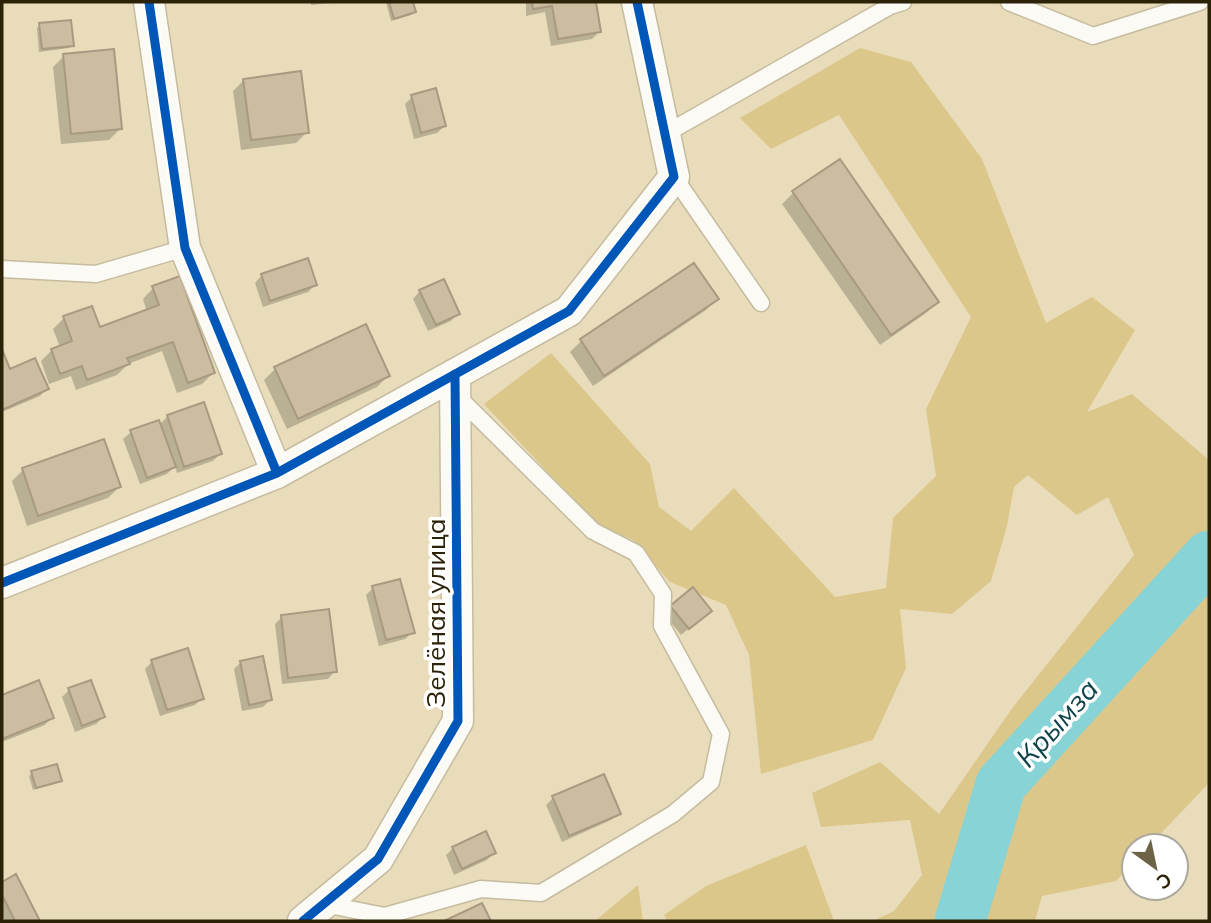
<svg xmlns="http://www.w3.org/2000/svg" width="1211" height="923" font-family="Mulish,sans-serif">
  <style>
    .forest { fill: #dcc78b }
    .shadow { fill: #0003 }
    .lines { fill: none; stroke-linecap: round; stroke-linejoin: round }
    .river { stroke: #87d3d6; stroke-width: 51 }
    .building { fill: #ccbca0; stroke: #a89a81; stroke-width: 2 }
    .lane-casing { stroke: #c5bb9f; stroke-width: 19 }
    .street-casing { stroke: #c5bb9f; stroke-width: 33 }
    .lane { stroke: #fcfaf5; stroke-width: 16 }
    .street { stroke: #fcfaf5; stroke-width: 30 }
    .cycleway-casing { stroke: #fff; stroke-width: 13 }
    .cycleway { stroke: #0057b8; stroke-width: 9 }
    .labels { text-anchor: middle; stroke-width: 7; stroke-linejoin: round; paint-order: stroke }
    .street-label { font-size: 26px; fill: #2b2208; stroke: #fff }
    .water-label { font-size: 28px; font-style: italic; fill: #0f434b; stroke: #fff }
  </style>
  <rect width="100%" height="100%" fill="#e9dcba"/>
  <path class="forest" d="M 860,48 L 911,62 L 982,159 L 1046,323 L 1092,297 L 1135,330 L 1087,412 L 1132,394 L 1209,460 L 1209,783 L 1149,846 L 1134,846 L 1134,862 L 1116,881 L 1042,896 L 1035,921 L 873,921 L 894,911 L 922,875 L 910,820 L 821,827 L 812,793 L 880,762 L 939,814 L 1013,707 L 1134,555 L 1108,497 L 1077,515 L 1028,475 L 1014,487 L 1007,526 L 991,581 L 952,614 L 900,609 L 906,668 L 873,740 L 761,774 L 749,655 L 726,605 L 670,582 L 633,540 L 596,524 L 484,404 L 551,353 L 650,464 L 659,507 L 691,531 L 734,488 L 835,597 L 886,588 L 893,518 L 936,476 L 926,409 L 971,317 L 839,115 L 771,149 L 740,118 Z
    M 806,845 L 834,921 L 667,921 L 664,915 L 706,886 Z
    M 638,885 L 643,921 L 595,921 Z"/>
  <path class="shadow" d="M 311,2 L 339,2 L 311,5 Z
    M 386,2 L 411,2 L 414,12 L 411,15 L 391,21 Z
    M 526,2 L 594,2 L 599,32 L 592,39 L 551,46 L 545,12 L 526,16 Z
    M 40,25 L 72,45 L 69,48 L 39,52 L 37,28 Z
    M 64,56 L 120,129 L 109,140 L 61,144 L 53,67 Z
    M 244,80 L 307,132 L 296,143 L 241,150 L 233,91 Z
    M 412,97 L 445,126 L 437,133 L 414,139 L 405,104 Z
    M 839,161 L 937,302 L 926,313 L 880,345 L 782,204 L 793,193 Z
    M 694,265 L 717,299 L 706,310 L 593,386 L 570,352 L 581,341 Z
    M 262,275 L 315,285 L 308,292 L 263,307 L 255,283 Z
    M 153,288 L 213,373 L 202,384 L 177,393 L 162,351 L 128,364 L 117,375 L 76,390 L 71,376 L 49,384 L 41,361 L 52,350 L 60,347 L 53,329 L 64,318 L 99,330 L 147,312 L 143,299 Z
    M 420,291 L 458,313 L 451,321 L 428,331 L 413,299 Z
    M 365,326 L 388,376 L 377,387 L 287,429 L 264,380 L 275,369 Z
    M 2,353 L 10,371 L 47,388 L 40,396 L 2,412 Z
    M 168,416 L 220,454 L 213,461 L 177,473 L 175,466 L 167,474 L 140,484 L 123,439 L 131,432 L 158,422 L 159,425 Z
    M 23,470 L 119,487 L 108,498 L 27,526 L 12,481 Z
    M 373,588 L 413,632 L 405,639 L 379,646 L 366,595 Z
    M 671,607 L 702,618 L 681,635 L 664,614 Z
    M 282,617 L 335,671 L 328,679 L 282,684 L 275,624 Z
    M 152,662 L 202,698 L 195,705 L 160,716 L 145,669 Z
    M 241,662 L 270,700 L 263,707 L 242,711 L 234,669 Z
    M 38,682 L 52,717 L 45,725 L 2,742 L 2,697 Z
    M 69,690 L 103,717 L 96,724 L 75,732 L 62,697 Z
    M 32,773 L 60,780 L 57,783 L 33,790 L 29,776 Z
    M 553,798 L 619,813 L 611,820 L 562,842 L 546,805 Z
    M 453,848 L 494,852 L 487,860 L 454,875 L 446,855 Z
    M 15,877 L 38,921 L 5,921 L 2,916 L 2,884 Z"/>
  <g class="lines">
    <path class="river" d="M 960,921 L 1001,784 L 1209,556"/>
  </g>
  <path class="building" d="M 389,2 L 413,2 L 416,12 L 394,19 Z
    M 532,2 L 596,2 L 601,32 L 558,39 L 552,6 L 533,9 Z
    M 71,20 L 74,46 L 42,49 L 39,23 Z
    M 114,49 L 122,129 L 71,134 L 63,54 Z
    M 301,71 L 309,133 L 251,140 L 243,79 Z
    M 436,88 L 446,126 L 421,133 L 411,95 Z
    M 840,159 L 939,302 L 891,335 L 792,191 Z
    M 308,258 L 317,285 L 270,301 L 261,274 Z
    M 694,263 L 719,299 L 604,376 L 580,339 Z
    M 180,276 L 215,373 L 188,383 L 173,342 L 127,358 L 130,364 L 87,380 L 82,366 L 60,374 L 51,349 L 72,341 L 63,316 L 92,306 L 100,327 L 159,305 L 152,286 Z
    M 444,279 L 460,314 L 436,325 L 419,290 Z
    M 366,324 L 390,376 L 298,419 L 274,367 Z
    M 2,349 L 10,369 L 35,358 L 49,389 L 2,410 Z
    M 204,402 L 222,454 L 184,467 L 167,415 Z
    M 159,420 L 176,467 L 147,478 L 130,430 Z
    M 104,439 L 121,487 L 38,516 L 22,468 Z
    M 400,579 L 415,633 L 386,640 L 372,586 Z
    M 693,587 L 712,611 L 689,629 L 670,606 Z
    M 329,609 L 337,672 L 288,678 L 281,615 Z
    M 188,648 L 204,699 L 167,710 L 151,660 Z
    M 263,656 L 272,700 L 249,705 L 240,661 Z
    M 39,680 L 54,718 L 2,739 L 2,695 Z
    M 91,680 L 105,717 L 82,726 L 68,688 Z
    M 57,764 L 62,781 L 36,788 L 31,771 Z
    M 604,774 L 621,814 L 569,836 L 552,796 Z
    M 486,831 L 496,853 L 462,869 L 452,847 Z
    M 16,874 L 40,921 L 15,921 L 2,895 L 2,882 Z
    M 482,903 L 491,921 L 444,921 Z"/>
  <g class="lines">
    <g class="lane-casing">
      <path id="lane" d="M 1009,2 L 1093,36 L 1200,2
        M 665,134 L 890,6 L 903,2
        M 674,177 L 761,303
        M 2,269 L 96,274 L 185,248
        M 324,904 L 385,916 L 481,889 L 541,893 L 673,814 L 711,782 L 721,734 L 662,626 L 663,594 L 636,553 L 593,531 L 455,394"/>
    </g>
    <g class="street-casing">
      <path id="street" d="M 149,2 L 185,248 L 277,473
        M 2,583 L 277,473 L 569,311 L 674,177 L 637,2
        M 303,921 L 378,859 L 458,721 L 455,374"/>
    </g>
    <use href="#lane" class="lane"/>
    <use href="#street" class="street"/>
    <g class="cycleway-casing">
      <path id="cycleway" d="M 149,2 L 185,248 L 277,473
        M 2,583 L 277,473 L 569,311 L 674,177 L 637,2
        M 303,921 L 378,859 L 458,721 L 455,374"/>
    </g>
    <use href="#cycleway" class="cycleway"/>
  </g>
  <g class="labels">
    <g class="street-label">
      <text transform="translate(436 613) rotate(-90)" y="9">Зелёная улица</text>
    </g>
    <g class="water-label">
      <text transform="translate(1057 723) rotate(-48)" y="10">Крымза</text>
    </g>
  </g>
  <rect width="1211" height="923" fill="none" stroke="#2b2208" stroke-width="7"/>
  <g transform="translate(1155 867) rotate(147)"><circle r="33" fill="#ffffff" stroke="#aaa79c" stroke-width="2"/>
  <path d="M0-5L12 26L0 18L-12 26Z" fill="#6e6346"/>
  <text y="-10" font-size="19" font-weight="bold" text-anchor="middle" fill="#2b2208">С</text>
  </g>
</svg>
